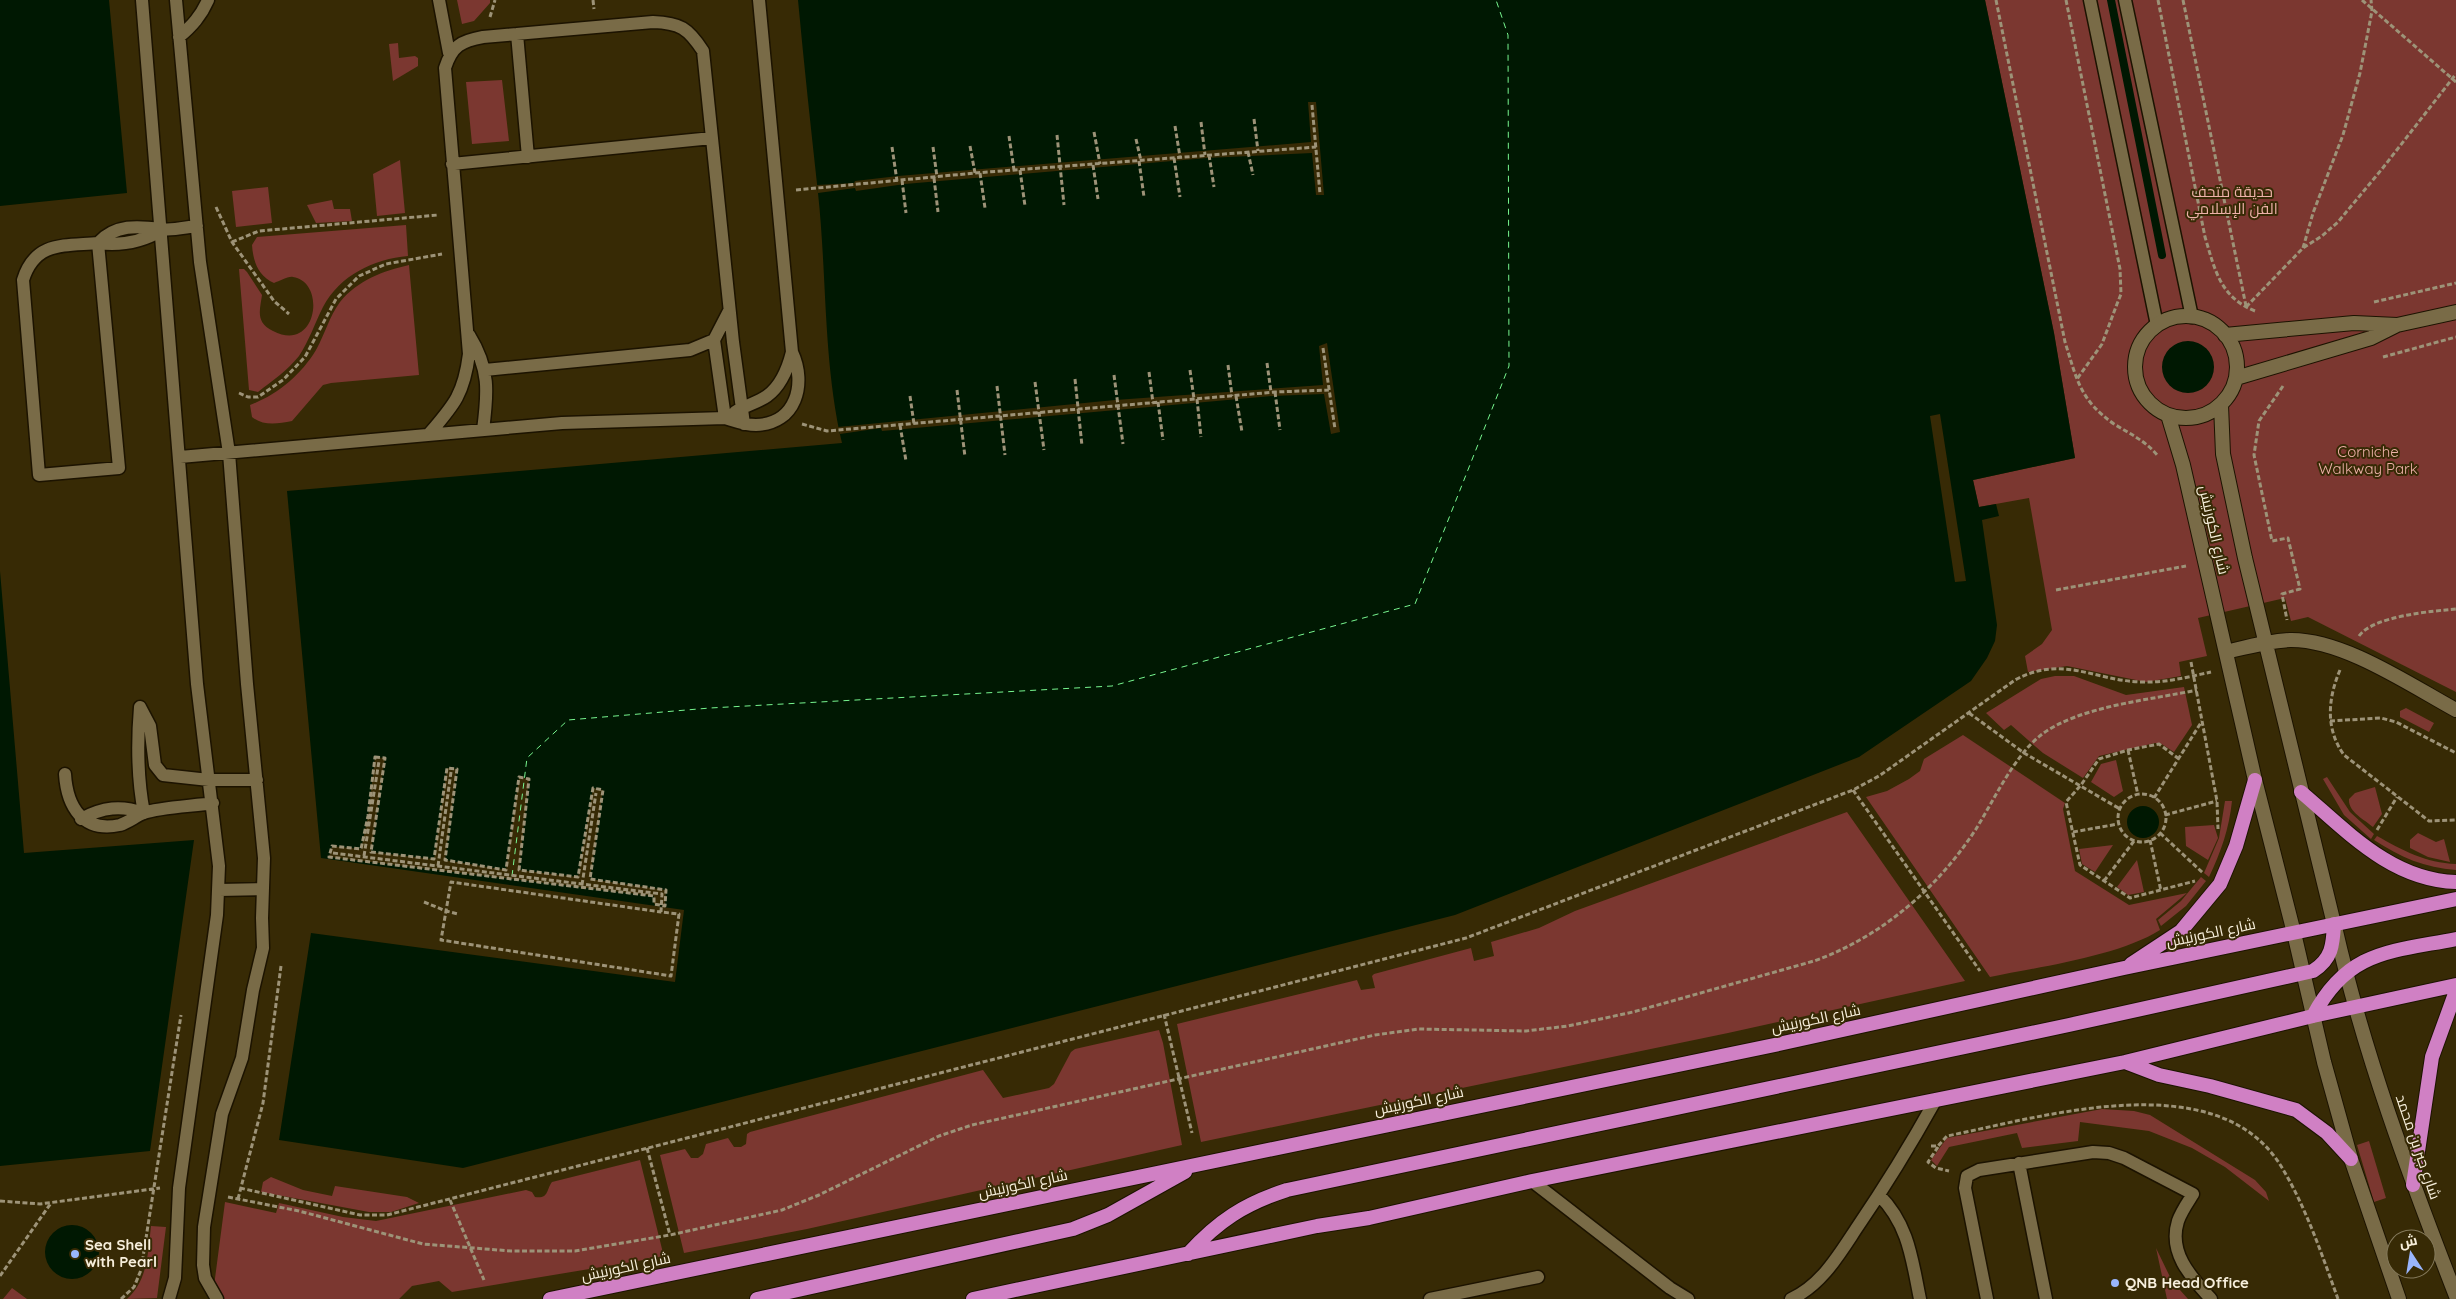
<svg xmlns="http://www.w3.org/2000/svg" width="2456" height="1299" font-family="Quicksand,Cairo,sans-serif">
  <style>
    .green { fill: #7b3730 }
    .water { fill: #001802 }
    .pier { fill: #372a05 }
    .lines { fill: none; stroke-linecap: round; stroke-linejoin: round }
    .stream { stroke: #001802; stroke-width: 8 }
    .ferry { stroke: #77f68f; stroke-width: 1; stroke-dasharray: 6 5; stroke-linecap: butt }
    .service-casing { stroke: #1c1300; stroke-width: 15 }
    .minor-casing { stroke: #1c1300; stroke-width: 16 }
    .tertiary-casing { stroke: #1c1300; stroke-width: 16 }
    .trunk-casing { stroke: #1c1300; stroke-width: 16 }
    .path { stroke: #9d9378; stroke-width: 3; stroke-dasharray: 5 2.5; stroke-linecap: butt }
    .service { stroke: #796b47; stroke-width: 12 }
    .minor { stroke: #796b47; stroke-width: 14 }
    .tertiary { stroke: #796b47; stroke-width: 14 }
    .trunk { stroke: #d080c4; stroke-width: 14 }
    .poi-dot { fill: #99b5fd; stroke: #372a05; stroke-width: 2 }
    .labels { text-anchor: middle; stroke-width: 4; stroke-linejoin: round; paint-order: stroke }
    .park-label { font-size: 15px; fill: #eeb1a9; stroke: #372a05 }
    .street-label { font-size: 15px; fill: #f7efdc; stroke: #372a05 }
    .poi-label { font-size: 15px; font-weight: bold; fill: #f7efdc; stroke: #372a05; text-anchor: start }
  </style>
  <rect width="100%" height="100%" fill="#372a05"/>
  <path class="green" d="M 457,0 L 490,0 L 490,3 L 474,21 L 462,24 Z
    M 1985,0 L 2456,0 L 2456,692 L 2308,617 L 2291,621 L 2285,598 L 2198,618 L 2207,656 L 2179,662 L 2181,676 L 2146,682 L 2067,666 L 2028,672 L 2025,656 L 2042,644 L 2052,630 L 2029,498 L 1979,507 L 1973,480 L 2075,458 L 2054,333 Z
    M 398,43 L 399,58 L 415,56 L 418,58 L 418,66 L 393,81 L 389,44 Z
    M 502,80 L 509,141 L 472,144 L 466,82 Z
    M 400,160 L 405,213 L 377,216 L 373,174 Z
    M 268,187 L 272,223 L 236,227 L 232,191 Z
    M 332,200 L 334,209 L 350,209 L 352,221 L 316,223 L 307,205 Z
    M 406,225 L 408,256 C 374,259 340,275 323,307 C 315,323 309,341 299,356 C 288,370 272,381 258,392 L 249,390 L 239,269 L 244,269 L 247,272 L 262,295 C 260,310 255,322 273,331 C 317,354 327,282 293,277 C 288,276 280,281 274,283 C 258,276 253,261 252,245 L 257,237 Z
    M 409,265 L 419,375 L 331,383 L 323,385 L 292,421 C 277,424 263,426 252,417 L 250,405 C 277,395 301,375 316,350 C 325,334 329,317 340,302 C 358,280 383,271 409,265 Z
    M 2055,676 L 2074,676 L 2126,695 L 2184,687 L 2192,725 L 2174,752 L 2160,743 L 2155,743 L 2099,756 L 2083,778 L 2043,753 L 2011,725 L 2004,730 L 1986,713 L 2041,679 Z
    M 2406,708 L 2434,723 L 2429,732 L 2400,717 L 2400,711 Z
    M 1963,735 L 2065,803 L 2063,809 L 2075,871 L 2129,905 L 2187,893 L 2156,919 L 2160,930 C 2119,956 2039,967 1990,977 L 1866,797 L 1887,791 L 1909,779 L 1920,771 L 1924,759 Z
    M 2116,760 L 2123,791 L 2114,797 L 2091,782 L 2101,764 Z
    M 2327,777 L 2350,812 L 2374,834 L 2371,839 L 2344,815 L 2323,779 Z
    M 2375,787 L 2382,814 L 2373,827 C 2364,819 2348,812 2349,799 L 2355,793 Z
    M 2225,801 L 2232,801 C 2229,829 2221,852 2209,877 L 2204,873 L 2219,838 Z
    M 1847,812 L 1965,981 L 1728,1033 L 1201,1142 L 1177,1024 L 1357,980 L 1361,990 L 1375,988 L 1372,976 L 1374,974 L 1471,948 L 1474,961 L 1494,956 L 1491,942 L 1539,928 L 1575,911 Z
    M 2214,825 L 2218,838 L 2208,860 L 2186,846 L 2185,827 Z
    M 2418,833 L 2436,842 L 2444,839 L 2450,862 L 2428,857 L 2410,848 L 2410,840 Z
    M 2377,836 C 2402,850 2426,863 2456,864 L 2456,870 C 2425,868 2400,857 2374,840 Z
    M 2113,845 L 2095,872 L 2082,864 L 2079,849 Z
    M 2137,860 L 2144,892 L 2128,895 L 2117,887 Z
    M 2201,877 L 2206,881 L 2186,906 L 2161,926 L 2158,920 L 2181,901 Z
    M 1159,1030 L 1163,1043 L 1182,1145 L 807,1229 L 684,1253 L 660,1155 L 685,1149 L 691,1158 L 698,1158 L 703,1154 L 706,1144 L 728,1138 L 734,1147 L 741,1147 L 746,1144 L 747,1134 L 750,1132 L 983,1070 L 1003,1098 L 1049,1088 L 1054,1084 L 1071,1052 L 1075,1049 Z
    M 2102,1109 L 2134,1111 L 2150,1115 L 2255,1180 L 2266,1192 L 2269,1201 L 2225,1167 L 2192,1148 L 2149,1131 L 2080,1122 L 2078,1141 L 2022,1148 L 2017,1133 L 1949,1147 L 1937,1166 L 1931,1160 L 1947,1138 Z
    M 2369,1141 L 2386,1198 L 2374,1202 L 2357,1145 Z
    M 640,1160 L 663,1253 L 661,1257 L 452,1292 L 439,1281 L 412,1286 L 399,1299 L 224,1299 L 214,1286 L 225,1202 L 276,1213 L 279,1203 L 343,1217 L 376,1221 L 526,1190 L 532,1192 L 535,1197 C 549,1199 546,1190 552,1182 Z
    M 271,1177 L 303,1190 L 332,1196 L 335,1186 L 407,1197 L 419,1203 L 391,1212 L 369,1212 L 261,1192 L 263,1182 Z
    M 151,1226 L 166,1227 L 157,1298 L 127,1299 C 148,1280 148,1252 151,1226 Z
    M 2156,1248 L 2172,1281 L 2188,1299 L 2167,1299 Z
    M 12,1288 L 27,1299 L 3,1299 Z"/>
  <path class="water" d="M 0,0 L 109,0 L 127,193 L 0,206 Z
    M 798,0 L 1985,0 L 2054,333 L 2075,458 L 1973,480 L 1979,507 L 1996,504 L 1999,516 L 1982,520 L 1997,625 L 1995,641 L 1987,658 L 1971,681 L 1859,757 L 1455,915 L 463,1168 L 279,1140 L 311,933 L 675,982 L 684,910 L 321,858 L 287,491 L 842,443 C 823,362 827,276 818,193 C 811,129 804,65 798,0 Z
    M2162 367a26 26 0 1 1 52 0a26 26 0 1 1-52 0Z
    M 0,571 L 24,853 L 194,840 L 150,1151 L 0,1166 Z
    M2127 822a16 16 0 1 1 32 0a16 16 0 1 1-32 0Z
    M45 1252a27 27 0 1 1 54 0a27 27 0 1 1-54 0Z"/>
  <path class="pier" d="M 1308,102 L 1316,102 L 1324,195 L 1316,195 L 1312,153 L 1207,158 L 905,184 L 856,191 L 855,188 L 818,193 L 817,185 L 854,183 L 855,181 L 898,176 L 1311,142 Z
    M 1327,343 L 1340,432 L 1331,434 L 1324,394 L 1273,396 L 882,431 L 881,428 L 840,434 L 838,427 L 1115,400 L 1323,385 L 1319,346 Z
    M 1940,414 L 1966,581 L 1955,582 L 1930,416 Z
    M 375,757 L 385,758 L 371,852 L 434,859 L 447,768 L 457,769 L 445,860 L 506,870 L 519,777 L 529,779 L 519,870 L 578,877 L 593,788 L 603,790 L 590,879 L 666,890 L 665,906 L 654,904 L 654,896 L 329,857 L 332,846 L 361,849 L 368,816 Z"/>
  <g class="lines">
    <path class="stream" d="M 2111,0 L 2162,255"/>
    <path class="ferry" d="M 512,876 L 527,758 L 568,720 L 710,708 L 1112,686 L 1415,604 L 1509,366 L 1508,35 L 1496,0"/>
    <g class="service-casing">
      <path id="service" d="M 142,0 L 197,684 L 219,866 L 217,915 L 179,1188 L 175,1278 L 169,1299
        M 176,0 L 200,262 L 229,453 L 247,684 L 264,858 L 262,918 L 263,948 L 253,990 L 242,1058 L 222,1114 L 204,1227 L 203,1265 L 205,1278 L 217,1299
        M 439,0 L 449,53
        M 2090,0 L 2157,325
        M 2125,0 L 2192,317
        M 517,34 L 528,157
        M 179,37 C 192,26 201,16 208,0
        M 452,164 L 712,138
        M 98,243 L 119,468 L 39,475 L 23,280 C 35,241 64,246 98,243 Z
        M 98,243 C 115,224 138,226 161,229 C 172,231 186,227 197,226
        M 98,243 C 121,246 142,242 162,230
        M 469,335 C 490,369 488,392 483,430
        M 714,340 L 725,418
        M 485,370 L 690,350 L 714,340 L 729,311
        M 735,412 C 744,406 757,403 767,396 C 781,386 788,368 792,352
        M 429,434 C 454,405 464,394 469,354 L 445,68 C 452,46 461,41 483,37 L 653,22 C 680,23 688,28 703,51 L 733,342 L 744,424
        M 180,457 L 562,423 L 725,418 C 735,421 745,425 756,425 C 796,424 807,384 792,352 L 759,0
        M 140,707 L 150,726 L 155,765 L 163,775 L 209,780 L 257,780
        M 140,707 C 137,743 137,777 144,813
        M 65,774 C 67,807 83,833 120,825 C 129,822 136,816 144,813 C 159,807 195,806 213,803
        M 81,819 C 103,807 121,805 144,813
        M 219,890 L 263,889
        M 2019,1163 L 2046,1299
        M 1532,1181 L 1670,1288 L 1688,1299
        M 1879,1195 C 1909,1225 1912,1260 1920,1299
        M 1430,1299 L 1538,1277
        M 1791,1299 C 1822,1285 1840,1253 1858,1226 C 1886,1185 1911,1144 1935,1101
        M 1987,1299 L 1965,1188 L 1967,1176 L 1979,1170 L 2093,1152 L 2109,1153 L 2124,1158 L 2193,1194 C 2188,1202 2181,1212 2178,1221 C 2168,1253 2191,1277 2211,1299"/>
    </g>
    <g class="minor-casing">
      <path id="minor" d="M2135 367a51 51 0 1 1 102 0a51 51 0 1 1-102 0Z
        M 2225,335 L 2354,323 L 2397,325
        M 2236,378 L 2371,338 L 2397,325 L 2456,312
        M 2221,405 L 2223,454 L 2245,558 L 2334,924
        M 2168,415 L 2183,465 L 2255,780 L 2294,933
        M 2226,652 C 2247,647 2268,641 2290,640 C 2343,639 2410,685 2456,710"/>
    </g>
    <g class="tertiary-casing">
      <path id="tertiary" d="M 2335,927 C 2364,1054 2409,1175 2456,1296
        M 2294,933 L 2324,1062 L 2351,1159 L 2399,1299"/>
    </g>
    <g class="trunk-casing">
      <path id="trunk" d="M 2301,792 C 2347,831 2391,880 2456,882
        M 2131,964 L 2181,931 L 2220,884 L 2236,846 L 2255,780
        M 2313,1016 C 2348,950 2390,952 2456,939
        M 2125,1062 L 2159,1075 L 2210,1086 L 2296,1110 L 2327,1133 L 2351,1159
        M 2413,1185 L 2432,1057 L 2456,991
        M 1188,1254 C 1218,1221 1244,1204 1287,1190 L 2069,1025 L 2313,971 C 2332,959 2333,945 2334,924
        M 550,1299 L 1779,1044 L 2124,968 L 2456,899
        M 757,1299 L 1073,1229 L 1108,1215 L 1185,1172
        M 973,1299 L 1317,1226 L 1369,1218 L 1532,1181 L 2125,1062 L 2313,1016 L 2456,985"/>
    </g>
    <path class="path" d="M 593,0 L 594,9
      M 1996,0 L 2065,342 C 2077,380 2080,400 2114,424 C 2130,434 2146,441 2158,456
      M 2066,0 L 2120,269 L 2121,294 L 2117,304 L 2102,344 L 2077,379
      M 2158,0 L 2205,237 C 2215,270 2220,297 2255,311
      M 2183,0 L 2246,306
      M 2362,0 L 2456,82
      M 490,17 L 495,0
      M 1312,105 L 1320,194
      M 1254,119 L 1258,151
      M 1201,122 L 1205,155
      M 1175,126 L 1180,157
      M 1094,132 L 1100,164
      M 1057,135 L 1064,205
      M 1009,136 L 1014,170
      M 1136,139 L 1141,161
      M 970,146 L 975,173
      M 892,147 L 897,181
      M 933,147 L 937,177
      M 1248,152 L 1253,175
      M 1209,155 L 1214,187
      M 1174,158 L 1180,197
      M 1139,161 L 1144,197
      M 1093,165 L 1098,199
      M 1020,170 L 1025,206
      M 980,173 L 985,208
      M 934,178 L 938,212
      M 902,180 L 906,213
      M 796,190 L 975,173 L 1316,147
      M 216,207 L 232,242 L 274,301 L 289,314
      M 232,242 L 259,231 L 438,215
      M 2303,248 L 2313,213 L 2343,135 L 2360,73 L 2372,11 L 2371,0
      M 2374,302 L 2456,283
      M 2246,307 L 2303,248 L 2322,236 L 2338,222 L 2382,169 L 2456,74
      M 1323,348 L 1335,429
      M 2383,357 L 2456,337
      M 1267,363 L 1271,392
      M 1228,365 L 1232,396
      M 1190,370 L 1194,399
      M 1149,372 L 1153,403
      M 1114,375 L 1123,444
      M 1075,379 L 1082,446
      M 1035,382 L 1044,450
      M 997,386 L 1005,455
      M 2283,386 L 2259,421 L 2254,455 L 2272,541 L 2288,538 L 2300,589 L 2282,594 L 2287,620
      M 957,390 L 965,457
      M 1275,392 L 1280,430
      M 239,393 L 248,397 L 258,397 L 283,380 L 305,357 L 336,299 L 359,276 L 386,264 L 442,254
      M 910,396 L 914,424
      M 1236,396 L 1242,432
      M 1197,399 L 1201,437
      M 1158,402 L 1163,440
      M 802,424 L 827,431 L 1275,392 L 1329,390
      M 900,425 L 906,461
      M 2056,590 L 2186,566
      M 2359,636 C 2373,616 2433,611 2456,609
      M 2191,662 L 2217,801 L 2218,829
      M 2340,670 C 2328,698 2325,729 2344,755 L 2429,821 L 2456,820
      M 1969,713 L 2024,753 L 2120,809
      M 2330,721 L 2381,718 L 2396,722 L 2456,753
      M 2128,750 L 2138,795
      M 375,757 L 385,758 L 371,852 L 434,859 L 447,768 L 457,769 L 445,860 L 506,870 L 519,777 L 529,779 L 519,870 L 578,877 L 593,788 L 603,790 L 590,879 L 666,890 L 665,906 L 654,904 L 654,896 L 329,857 L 332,846 L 361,849 L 368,816 Z
      M 2179,759 L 2159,744 L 2128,750 L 2099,759 L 2081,785 L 2066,802 L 2080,865 L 2130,898 L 2195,881
      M 1853,790 L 1980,971
      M2118 818a24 24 0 1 1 48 0a24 24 0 1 1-48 0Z
      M 2154,798 L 2202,721
      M 2165,815 L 2217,801
      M 2377,830 L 2397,797
      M 2073,832 L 2118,824
      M 2160,833 L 2203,873
      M 2150,840 L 2161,891
      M 333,853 L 662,894 L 661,912 L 679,914 L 671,976 L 441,940 L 451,882 L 661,912
      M 364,856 L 379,761
      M 438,866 L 451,772
      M 2104,881 L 2134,841
      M 582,885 L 596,793
      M 424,902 L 446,911 L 458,914
      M 1164,1014 L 1192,1133
      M 1931,1146 L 1938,1146 L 1947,1136 C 2042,1117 2217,1063 2281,1166 C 2306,1207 2322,1255 2338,1299
      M 1938,1147 L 1928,1162 L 1936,1168 L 1949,1171
      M 647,1148 L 670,1235
      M 240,1188 L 360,1215 L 387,1215 L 1466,938 L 1853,790 L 1879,776 L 2015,680 C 2063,654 2094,681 2142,682 C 2165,683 2188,677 2211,672
      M 228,1197 L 299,1211 L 423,1244 L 511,1251 L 575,1251 L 670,1235 L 782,1210 L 819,1195 L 939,1136 L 972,1125 L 1375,1035 L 1419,1029 L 1526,1031 L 1568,1026 L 1633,1012 L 1814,961 C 1881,937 1937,889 1976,829 C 1994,800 2014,756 2041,735 C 2079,706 2150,700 2197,690
      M 238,1199 L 263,1103 L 281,966
      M 450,1200 L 484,1280
      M 0,1201 L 40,1204 L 160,1188
      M 0,1276 L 51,1203
      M 121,1299 L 134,1287 L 141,1270 L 181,1015"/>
    <use href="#service" class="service"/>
    <use href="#minor" class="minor"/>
    <use href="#tertiary" class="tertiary"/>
    <use href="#trunk" class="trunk"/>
  </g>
  <g class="poi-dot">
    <circle cx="75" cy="1254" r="5"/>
    <circle cx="2115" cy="1283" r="5"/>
  </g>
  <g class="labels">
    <g class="park-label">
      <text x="2232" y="197">حديقة متحف<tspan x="2232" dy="17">الفن الإسلامي</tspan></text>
      <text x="2368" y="457">Corniche<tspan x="2368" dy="17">Walkway Park</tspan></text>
    </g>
    <g class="street-label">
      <text transform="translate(2214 530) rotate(77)" y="5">شارع الكورنيش</text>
      <text transform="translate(2211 933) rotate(-12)" y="5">شارع الكورنيش</text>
      <text transform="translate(1816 1019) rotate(-12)" y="5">شارع الكورنيش</text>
      <text transform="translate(1419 1101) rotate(-12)" y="5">شارع الكورنيش</text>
      <text transform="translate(2418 1147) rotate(71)" y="5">شارع جبر بن محمد</text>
      <text transform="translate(1023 1184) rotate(-12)" y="5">شارع الكورنيش</text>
      <text transform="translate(626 1267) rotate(-12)" y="5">شارع الكورنيش</text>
    </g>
    <g class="poi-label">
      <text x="85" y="1250">Sea Shell<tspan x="85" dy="17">with Pearl</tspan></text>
      <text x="2125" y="1288">QNB Head Office</text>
    </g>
  </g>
  <g transform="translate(2411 1254) rotate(348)"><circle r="24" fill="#372a05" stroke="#84795b"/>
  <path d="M0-4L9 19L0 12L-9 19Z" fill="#99b5fd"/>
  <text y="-8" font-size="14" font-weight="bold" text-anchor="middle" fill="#f7efdc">ش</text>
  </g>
</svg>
